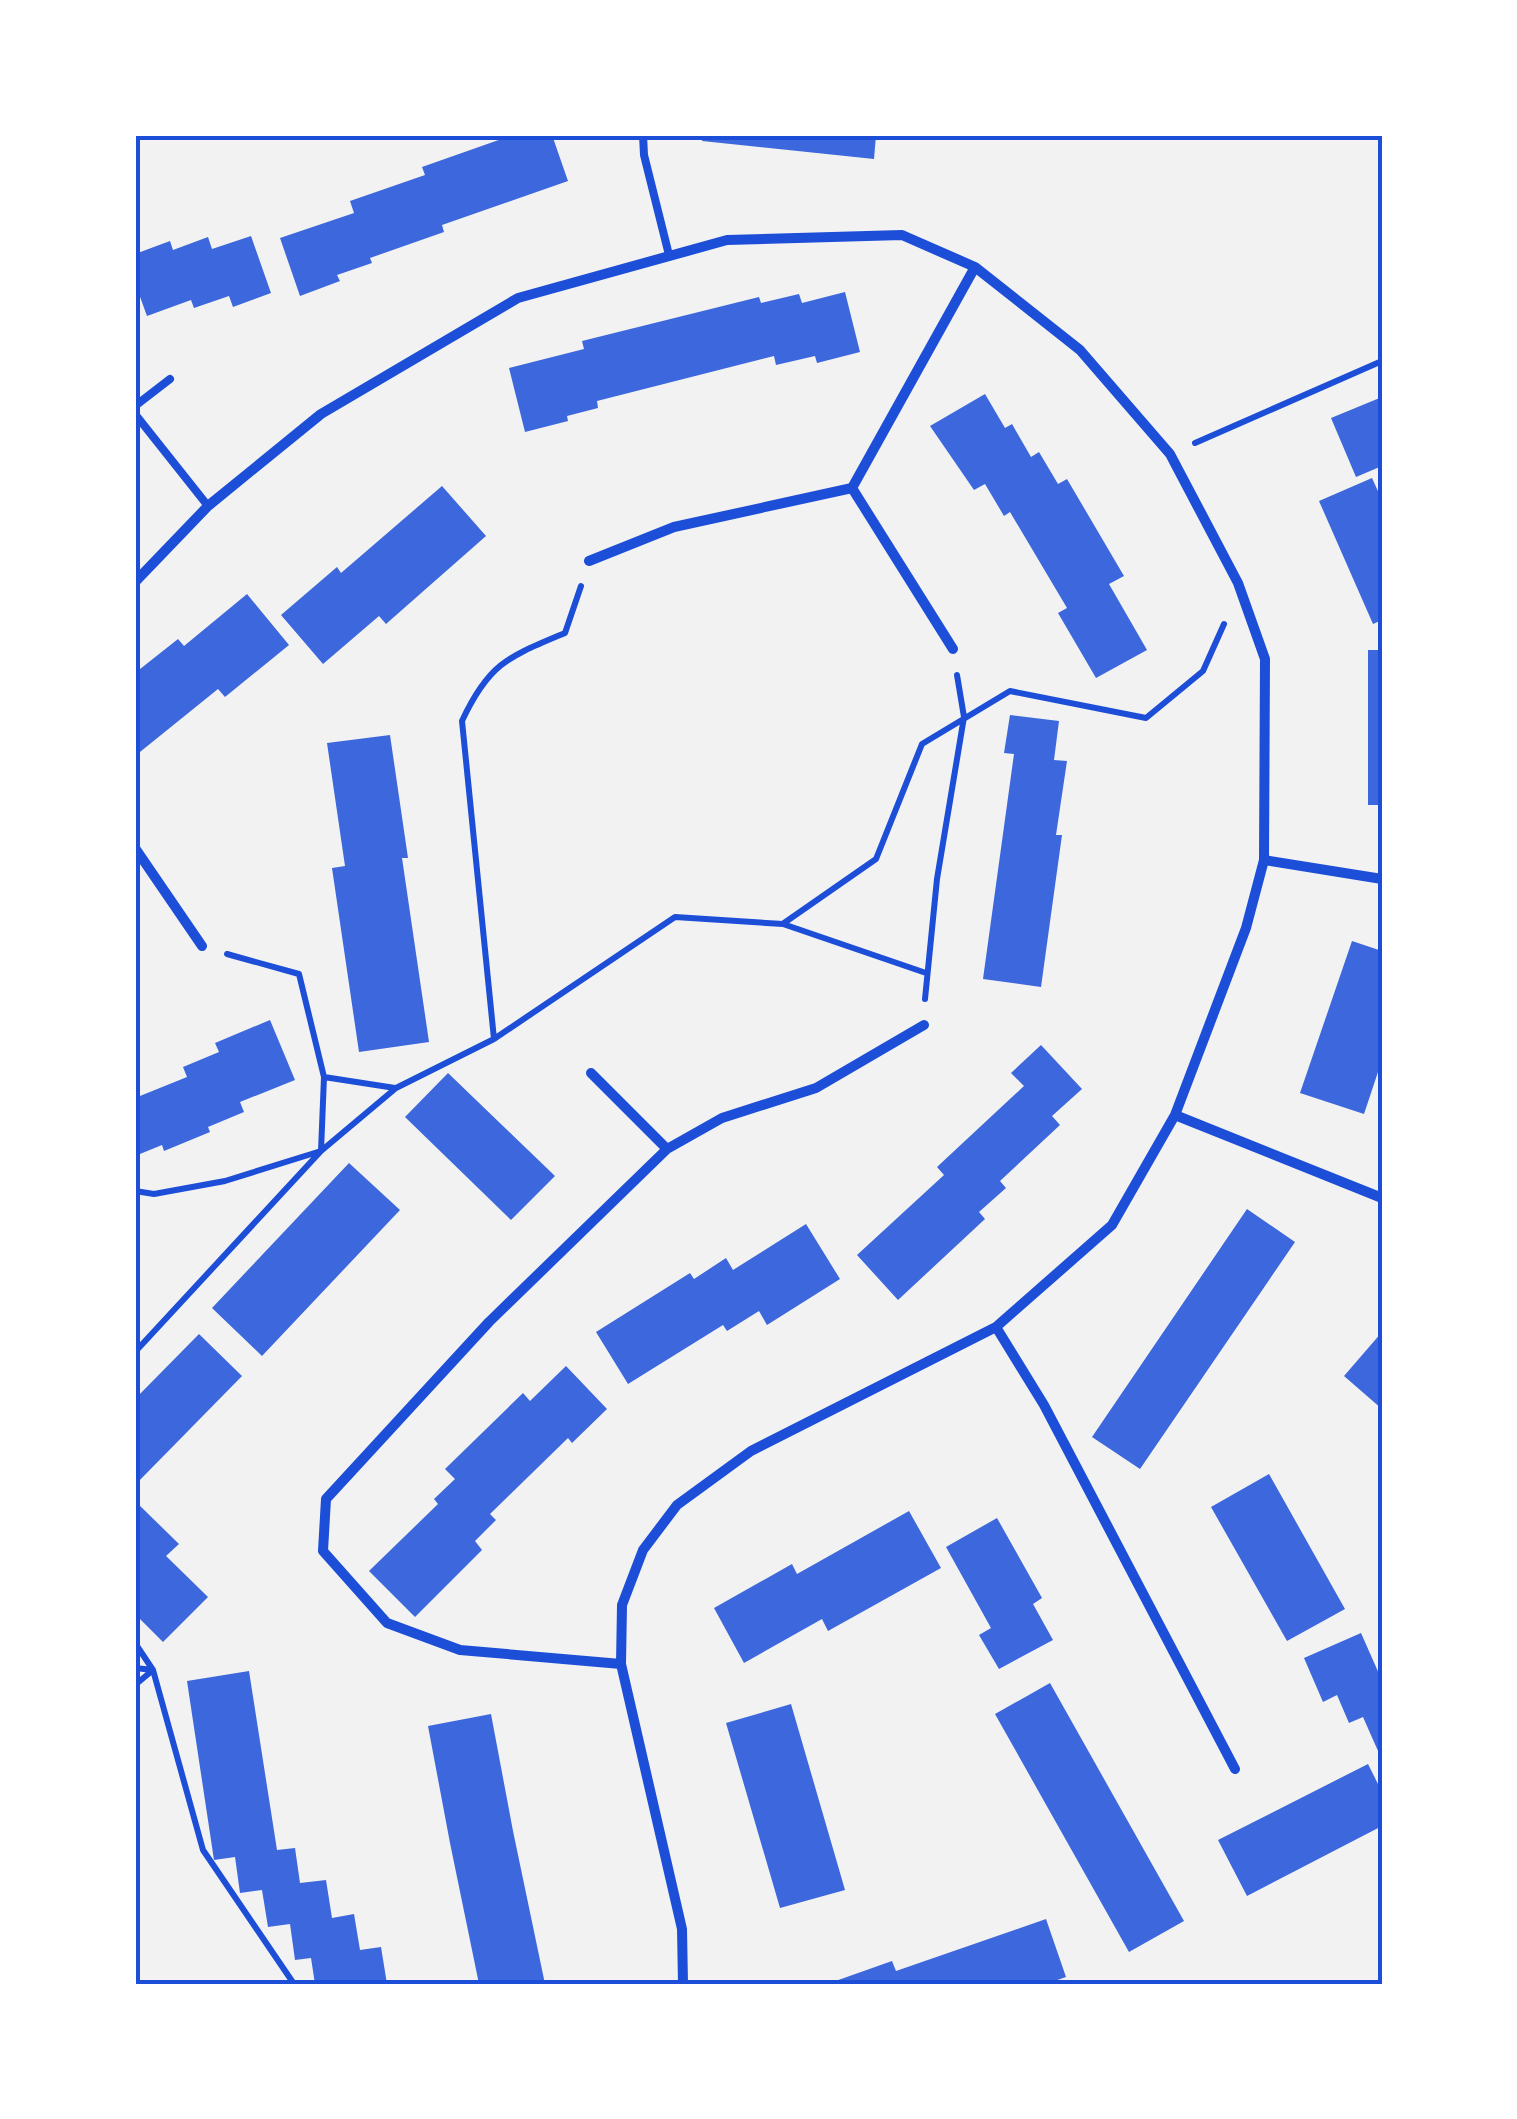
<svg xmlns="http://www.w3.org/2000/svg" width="1517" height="2119" font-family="'Titillium Web',sans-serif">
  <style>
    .building { fill: #3d67dc }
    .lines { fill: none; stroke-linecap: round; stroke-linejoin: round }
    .path { stroke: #1d4ed8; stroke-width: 6 }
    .service { stroke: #1d4ed8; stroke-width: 8 }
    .minor { stroke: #1d4ed8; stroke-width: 10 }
    .neatline { fill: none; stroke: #1d4ed8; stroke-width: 4 }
  </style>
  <rect width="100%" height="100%" fill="#f2f2f2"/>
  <path class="building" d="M 513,135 L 552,135 L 568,181 L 442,225 L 444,232 L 370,258 L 372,263 L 337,275 L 340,281 L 300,296 L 280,238 L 354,213 L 350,201 L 425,175 L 422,167 Z
    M 703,135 L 876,135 L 874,159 L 702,141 Z
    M 251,236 L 271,293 L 233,307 L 229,296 L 194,308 L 191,300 L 147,316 L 135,283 L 135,254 L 170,241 L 173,250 L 208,237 L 212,249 Z
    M 845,292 L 860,352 L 817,363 L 815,356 L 776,365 L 774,356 L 597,401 L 598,408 L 567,416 L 568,421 L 525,432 L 509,368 L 584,349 L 582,341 L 759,297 L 761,303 L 799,294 L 802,303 Z
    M 985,394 L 1005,428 L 1012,424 L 1031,457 L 1039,452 L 1058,484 L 1067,479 L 1124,576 L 1109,584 L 1147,650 L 1096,678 L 1058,613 L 1067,608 L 1010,512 L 1004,516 L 985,484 L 974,490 L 930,426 Z
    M 1382,397 L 1382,466 L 1356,477 L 1331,418 Z
    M 1372,478 L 1382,500 L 1382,620 L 1373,624 L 1319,501 Z
    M 442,486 L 486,536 L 386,624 L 379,616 L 323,664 L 281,615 L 337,567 L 341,573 Z
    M 247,594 L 289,645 L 225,697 L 218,689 L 135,756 L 135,673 L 178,639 L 184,646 Z
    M 1368,650 L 1382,650 L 1382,805 L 1368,805 Z
    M 1010,715 L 1059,721 L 1054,760 L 1067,761 L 1056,835 L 1062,835 L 1041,987 L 983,979 L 1014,754 L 1004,753 Z
    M 390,735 L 408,858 L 402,858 L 429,1042 L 359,1052 L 332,868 L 345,866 L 327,743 Z
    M 1352,941 L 1382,951 L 1382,1060 L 1364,1114 L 1300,1093 Z
    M 270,1020 L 295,1080 L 240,1102 L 244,1112 L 208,1127 L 210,1132 L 164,1151 L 162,1145 L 135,1156 L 135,1098 L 187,1077 L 183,1067 L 219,1052 L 215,1043 Z
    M 1041,1045 L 1082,1089 L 1052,1116 L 1060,1125 L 1000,1181 L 1006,1188 L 979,1212 L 985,1219 L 898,1300 L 857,1255 L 944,1175 L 937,1167 L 1024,1086 L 1011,1073 Z
    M 448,1073 L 555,1176 L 511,1220 L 405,1117 Z
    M 349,1163 L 400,1210 L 262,1356 L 212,1308 Z
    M 1247,1209 L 1295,1242 L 1140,1469 L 1092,1437 Z
    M 806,1224 L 840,1279 L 767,1325 L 759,1311 L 727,1331 L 723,1325 L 628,1384 L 596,1332 L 690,1273 L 694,1279 L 726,1258 L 733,1270 Z
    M 1382,1332 L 1382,1409 L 1344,1376 Z
    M 199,1334 L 242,1376 L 135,1485 L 135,1399 Z
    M 566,1366 L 607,1409 L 572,1443 L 568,1438 L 490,1514 L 496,1520 L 475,1541 L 482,1550 L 415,1617 L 369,1571 L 438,1504 L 434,1499 L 455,1479 L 445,1469 L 523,1393 L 530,1401 Z
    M 1269,1474 L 1345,1609 L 1287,1641 L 1211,1507 Z
    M 135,1501 L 179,1544 L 166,1556 L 208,1597 L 163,1642 L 135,1614 Z
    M 909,1511 L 941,1568 L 828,1631 L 822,1619 L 744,1663 L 714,1608 L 792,1564 L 797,1574 Z
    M 997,1518 L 1042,1598 L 1033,1604 L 1053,1640 L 999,1669 L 979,1635 L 991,1628 L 946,1547 Z
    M 1361,1633 L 1380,1676 L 1382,1675 L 1382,1760 L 1363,1717 L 1349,1723 L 1337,1695 L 1323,1702 L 1304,1658 Z
    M 249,1671 L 277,1850 L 295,1848 L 300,1883 L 326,1880 L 332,1918 L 354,1914 L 360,1950 L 381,1947 L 387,1984 L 315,1984 L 311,1958 L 295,1960 L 290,1924 L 268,1927 L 262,1890 L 240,1893 L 235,1857 L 214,1860 L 187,1681 Z
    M 1050,1683 L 1184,1921 L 1129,1952 L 995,1714 Z
    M 791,1704 L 845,1890 L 780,1908 L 726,1723 Z
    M 491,1714 L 513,1831 L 545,1984 L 479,1984 L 450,1843 L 428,1726 Z
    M 1368,1764 L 1382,1792 L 1382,1826 L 1247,1896 L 1218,1840 Z
    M 1046,1919 L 1066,1977 L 1046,1984 L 827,1984 L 892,1961 L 896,1971 Z"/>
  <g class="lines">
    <path class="path" d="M 1195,443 L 1382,361
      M 581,586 L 565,633 C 508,657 489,663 462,721 L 494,1039 L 675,917 L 783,924 L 926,973
      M 784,923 L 876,859 L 922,744 L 1010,691 L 1146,718 L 1203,671 L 1224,624
      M 925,999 L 937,879 L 964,717 L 957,675
      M 324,1077 L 395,1088
      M 135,1191 L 154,1194 L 225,1181 L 321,1151 L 396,1088 L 494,1039
      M 135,1352 L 321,1151 L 324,1077 L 299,974 L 227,954
      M 135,1643 L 153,1670 L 203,1850 L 294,1984
      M 135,1668 L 153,1670 L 135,1685
      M 135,1983 L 138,1984"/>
    <path class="service" d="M 643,135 L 644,155 L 669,255
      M 135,406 L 170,379
      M 135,414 L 208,506"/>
    <path class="minor" d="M 852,488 L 953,649
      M 589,561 L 674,527 L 852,488 L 975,267
      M 135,582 L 208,506 L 321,414 L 518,298 L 727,240 L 902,235 L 975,267 L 1080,350 L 1170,454 L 1238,583 L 1265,659 L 1264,860 L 1246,928 L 1175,1115 L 1112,1225 L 996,1327 L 751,1451 L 677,1505 L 643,1550 L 622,1605 L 621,1664 L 682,1929 L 683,1984
      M 135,848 L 202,946
      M 1264,860 L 1382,879
      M 591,1073 L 667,1149
      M 1175,1115 L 1382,1198
      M 996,1327 L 1044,1405 L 1235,1769
      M 621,1664 L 460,1650 L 387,1623 L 323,1551 L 326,1499 L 489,1322 L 667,1149 L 722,1118 L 816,1088 L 924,1025"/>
  </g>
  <rect width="1517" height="2119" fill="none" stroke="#ffffff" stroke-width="275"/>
  <rect x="138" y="138" width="1242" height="1844" class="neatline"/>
</svg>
